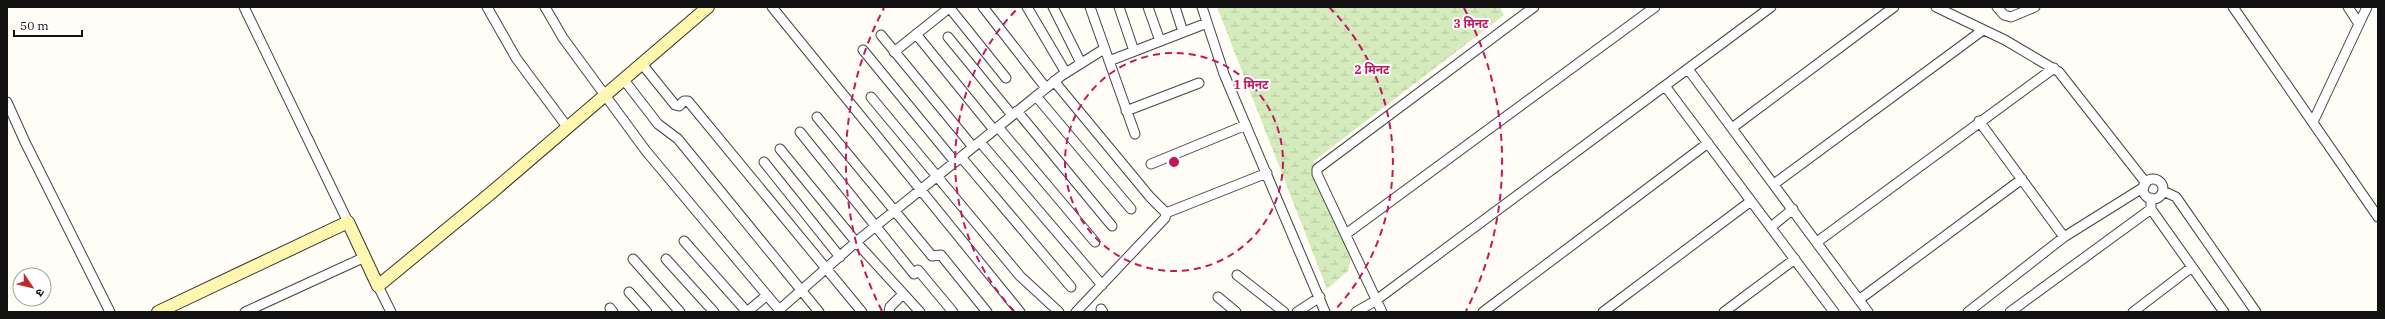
<svg xmlns="http://www.w3.org/2000/svg" width="2385" height="319" font-family="'IBM Plex Serif','Noto Sans Devanagari',serif">
  <style>
    .wetland { fill: url(#wetland-marsh) }
    .lines { fill: none; stroke-linecap: round; stroke-linejoin: round }
    .street-casing { stroke: #444; stroke-width: 11 }
    .secondary-casing { stroke: #333; stroke-width: 14 }
    .street { stroke: #fff; stroke-width: 9 }
    .secondary { stroke: #fff6b0; stroke-width: 12 }
    .ring { fill: none; stroke: #c2185b; stroke-width: 2; stroke-dasharray: 7 5 }
    .centre { fill: #c2185b; stroke: #fff; stroke-width: 2 }
    .ring-label { font-size: 12px; text-anchor: middle; font-weight: bold; fill: #c2185b; stroke: #fff; stroke-width: 4; stroke-linejoin: round; paint-order: stroke }
  </style>
  <defs>
    <pattern id="wetland-marsh" width="20" height="14" patternUnits="userSpaceOnUse"><rect width="20" height="14" fill="#d5ebbd"/><path d="M1 5h8M5 5V1M11 12h8M15 12V8" fill="none" stroke="#b6c8a1"/></pattern>
  </defs>
  <rect width="100%" height="100%" fill="#fffdf5"/>
  <path class="wetland" d="M 1217,7 L 1500,7 L 1504,15 L 1314,161 L 1351,260 L 1348,271 L 1327,289 Z"/>
  <g class="lines">
    <g class="street-casing">
      <path id="street" d="M 244,7 L 348,222
        M 487,7 L 516,58 L 568,128
        M 545,7 L 563,38 L 646,151 L 781,312
        M 772,7 L 1020,312
        M 949,7 L 1006,78
        M 983,7 L 1046,88
        M 1027,7 L 1066,73
        M 1053,7 L 1081,63
        M 1090,7 L 1135,134
        M 1119,7 L 1134,51
        M 1148,7 L 1160,41
        M 1175,7 L 1183,32
        M 1202,7 L 1224,74 L 1325,312
        M 1936,7 L 2005,40 L 2059,72 L 2146,183
        M 1997,7 L 2004,15 L 2011,17 L 2035,7
        M 2233,7 L 2378,217
        M 2348,7 L 2359,24
        M 916,34 L 994,130
        M 881,35 L 973,147
        M 948,37 L 1012,115
        M 863,50 L 955,162
        M 894,52 L 949,8
        M 1109,61 L 1207,23
        M 642,64 L 675,105 L 679,106 L 684,101 L 688,101 L 862,312
        M 1688,69 L 1868,312
        M 624,80 L 658,124 L 678,139 L 819,312
        M 1054,81 L 1150,197 L 1166,213
        M 1665,86 L 1834,312
        M 1036,96 L 1131,209
        M 871,97 L 1020,276 L 1059,312
        M 7,102 L 25,142 L 110,312
        M 1017,111 L 1112,226
        M 1126,111 L 1199,83
        M 817,117 L 932,256 L 941,255 L 987,312
        M 1979,121 L 2064,237
        M 2313,122 L 2367,7
        M 998,127 L 1095,242
        M 1732,128 L 1894,7
        M 800,132 L 914,274 L 918,270 L 953,312
        M 980,142 L 1102,285
        M 780,149 L 856,242 L 920,312
        M 961,157 L 1071,287
        M 764,162 L 840,257
        M 1151,164 L 1246,125
        M2143 189a10 10 0 1 1 20 0a10 10 0 1 1-20 0Z
        M 1774,184 L 1983,30
        M 2163,191 L 2176,197 L 2256,312
        M 2151,209 L 2224,312
        M 1166,213 L 1267,173
        M 1771,227 L 1793,209
        M 1346,234 L 1655,7
        M 684,241 L 747,312
        M 1817,242 L 2054,68
        M 633,259 L 680,312
        M 666,259 L 714,312
        M 1237,275 L 1284,312
        M 378,286 L 391,312
        M 629,292 L 647,312
        M 1218,297 L 1236,312
        M 1860,299 L 2022,179
        M 610,308 L 613,312
        M 1101,309 L 1103,312
        M 779,310 L 856,242 L 1061,76 L 1104,49
        M 245,312 L 365,257
        M 747,312 L 767,295
        M 889,312 L 890,307 L 902,295
        M 1076,312 L 1165,218 L 1166,213
        M 1297,312 L 1320,297
        M 1356,312 L 1375,301 L 1771,7
        M 1382,312 L 1317,174 L 1317,169 L 1534,7
        M 1483,312 L 1708,143
        M 1603,312 L 1751,201
        M 1724,312 L 1795,259
        M 1968,312 L 2064,237 L 2144,187
        M 2010,312 L 2151,209 L 2151,198
        M 2133,312 L 2192,267"/>
    </g>
    <g class="secondary-casing">
      <path id="secondary" d="M 158,312 L 348,222 L 378,286 L 491,193 L 708,7"/>
    </g>
    <use href="#street" class="street"/>
    <use href="#secondary" class="secondary"/>
  </g>
  <g class="ring">
    <circle cx="1174" cy="162" r="109"/>
    <path d="M1014 311A219 219 0 0 1 1019 7M1329 7A219 219 0 0 1 1334 311"/>
    <path d="M882 311A328 328 0 0 1 884 8M1464 8A328 328 0 0 1 1466 311"/>
  </g>
  <circle cx="1174" cy="162" r="6" class="centre"/>
  <g class="ring-label">
    <text x="1471" y="28">3 मिनट</text>
    <text x="1372" y="74">2 मिनट</text>
    <text x="1251" y="89">1 मिनट</text>
  </g>
  <rect width="2385" height="319" fill="none" stroke="#111111" stroke-width="16"/>
  <g transform="translate(32 287) rotate(125)"><circle r="19" fill="#ffffff" stroke="#a0a0a0"/>
  <path d="M0-3L7 15L0 10L-7 15Z" fill="#c4262e"/>
  <text y="-6" font-size="11" font-weight="bold" text-anchor="middle" fill="#111111">उ</text>
  </g>
  <path d="M14 30v6h68v-6" fill="none" stroke="#111111" stroke-width="2"/>
  <text x="20" y="30" font-size="12" fill="#111111" stroke="#ffffff" stroke-width="3" paint-order="stroke">50 m</text>
</svg>
